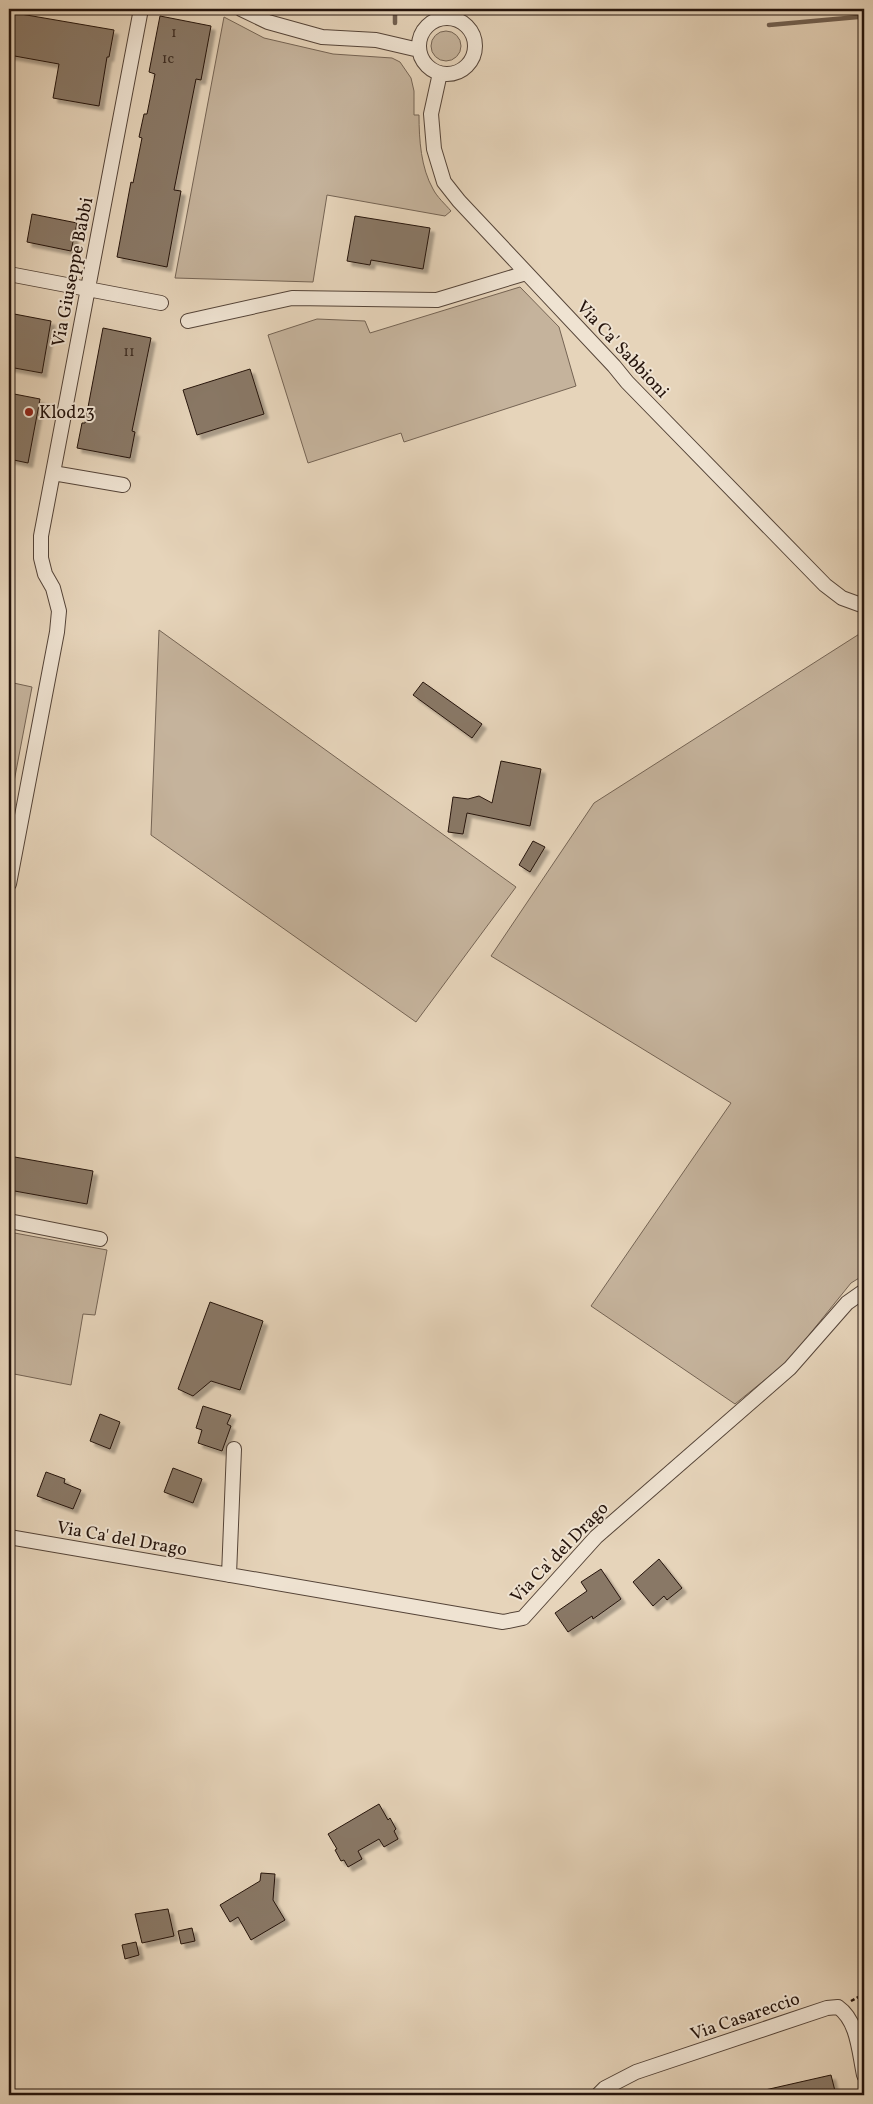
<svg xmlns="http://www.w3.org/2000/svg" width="873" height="2104" font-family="Vollkorn,serif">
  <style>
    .green { fill: #c5b39c; stroke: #756454 }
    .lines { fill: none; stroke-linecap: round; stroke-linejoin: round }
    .stream { stroke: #716051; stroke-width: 4.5 }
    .building { fill: #897866; stroke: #25140c; filter: url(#shadow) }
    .minor-casing { stroke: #554438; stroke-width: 16 }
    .path { stroke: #25140c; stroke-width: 2.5; stroke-dasharray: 4 2.5; stroke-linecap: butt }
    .minor { stroke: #efe3d2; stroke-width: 14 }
    .poi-dot { fill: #8f2418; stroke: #efe3d2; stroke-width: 2 }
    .labels { text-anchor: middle; stroke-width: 4; stroke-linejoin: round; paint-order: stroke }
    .number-label { font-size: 15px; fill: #3e2d22 }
    .street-label { font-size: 18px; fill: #25140c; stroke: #efe3d2 }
    .poi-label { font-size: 18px; fill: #25140c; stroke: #efe3d2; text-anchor: start }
  </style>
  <defs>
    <filter id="shadow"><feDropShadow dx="4.5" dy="4.5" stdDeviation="1" flood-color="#0004"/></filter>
  </defs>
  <rect width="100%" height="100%" fill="#e6d4ba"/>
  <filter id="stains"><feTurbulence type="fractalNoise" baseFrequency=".004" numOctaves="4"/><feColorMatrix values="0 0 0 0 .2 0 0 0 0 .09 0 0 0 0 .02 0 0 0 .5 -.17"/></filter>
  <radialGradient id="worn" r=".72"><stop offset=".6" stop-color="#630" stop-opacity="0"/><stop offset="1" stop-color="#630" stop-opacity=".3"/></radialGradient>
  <path class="green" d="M 224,17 L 264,38 L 333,54 L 392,58 L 400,62 L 411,78 L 414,91 L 414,115 L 419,115 C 419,140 421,168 433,189 C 437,197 445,204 451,211 L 445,216 L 327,195 L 313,282 L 175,278 Z
    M431 46a15 15 0 1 1 30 0a15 15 0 1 1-30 0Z
    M 520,287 L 559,327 L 576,386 L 404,442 L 401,433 L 308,463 L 268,335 L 317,319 L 365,321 L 370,333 Z
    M 159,630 L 516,887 L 416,1022 L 151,835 Z
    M 864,631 L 864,1275 L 851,1283 L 788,1361 L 735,1404 L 591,1306 L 731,1103 L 491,956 L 594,803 Z
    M 9,682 L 32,687 L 9,808 Z
    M 9,1232 L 107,1250 L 95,1315 L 83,1314 L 71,1385 L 9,1373 Z"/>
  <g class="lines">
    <path class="stream" d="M 395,9 L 395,23
      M 769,25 L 858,17"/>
  </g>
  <path class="building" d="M 9,12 L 114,30 L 109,57 L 107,57 L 99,106 L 53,98 L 59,64 L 9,55 Z
    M 160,16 L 211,26 L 201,80 L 196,79 L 174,190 L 181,191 L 167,267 L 117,257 L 131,182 L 133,183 L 142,138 L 139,137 L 144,114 L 147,114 L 155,74 L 149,72 Z
    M 32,214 L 77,223 L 71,251 L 27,242 Z
    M 355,216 L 430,228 L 423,269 L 371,260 L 370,265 L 347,261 Z
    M 9,313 L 51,321 L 42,373 L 9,367 Z
    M 103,328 L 151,338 L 132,431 L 135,432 L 130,458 L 77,448 L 82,423 L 85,423 Z
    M 250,369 L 264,414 L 197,435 L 183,390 Z
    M 9,393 L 40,399 L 28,463 L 9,459 Z
    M 423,682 L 482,724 L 472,738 L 413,695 Z
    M 501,761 L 541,769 L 530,826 L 467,813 L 463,834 L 448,832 L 453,797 L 468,799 L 479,796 L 492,803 Z
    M 533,841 L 545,847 L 530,872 L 519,865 Z
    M 9,1156 L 93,1171 L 87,1204 L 9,1190 Z
    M 210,1302 L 263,1321 L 240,1390 L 211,1381 L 193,1396 L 178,1389 Z
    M 203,1406 L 231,1415 L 227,1424 L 231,1426 L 222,1451 L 198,1443 L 202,1430 L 196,1428 Z
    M 100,1414 L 120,1422 L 110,1449 L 90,1441 Z
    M 173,1468 L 202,1479 L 193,1503 L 164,1492 Z
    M 46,1472 L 65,1479 L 64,1483 L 81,1490 L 73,1509 L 37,1496 Z
    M 659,1559 L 682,1588 L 667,1600 L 664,1596 L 653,1606 L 633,1582 Z
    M 601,1569 L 621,1599 L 593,1619 L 592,1616 L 568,1632 L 555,1613 L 587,1591 L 581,1582 Z
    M 379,1804 L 388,1820 L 390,1818 L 396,1829 L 394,1831 L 398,1839 L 384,1847 L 379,1839 L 358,1851 L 362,1859 L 348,1867 L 344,1860 L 341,1861 L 335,1850 L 337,1849 L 328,1834 Z
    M 261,1873 L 275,1874 L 273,1900 L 285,1920 L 251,1940 L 238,1917 L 230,1922 L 220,1905 L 260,1881 Z
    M 168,1909 L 174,1936 L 142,1943 L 135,1914 Z
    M 192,1928 L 195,1941 L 181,1944 L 178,1931 Z
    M 136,1942 L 139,1955 L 125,1959 L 122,1945 Z
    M 831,2075 L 836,2095 L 766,2095 L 765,2090 Z"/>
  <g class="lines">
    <g class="minor-casing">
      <path id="minor" d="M 241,9 L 268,22 L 322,37 L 376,40 L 419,50
        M419 46a28 28 0 1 1 56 0a28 28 0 1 1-56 0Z
        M 440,73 L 431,114 L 434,149 L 444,182 L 459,201 L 614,366 L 627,382 L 825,585 L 842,598 L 864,606
        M 9,274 L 161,303
        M 188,321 L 292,298 L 437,300 L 526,273
        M 53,473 L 123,485
        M 9,884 L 57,632 L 59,611 L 53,588 L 45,574 L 41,558 L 41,536 L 141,9
        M 9,1221 L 100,1239
        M 9,1537 L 503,1622 L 523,1618 L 596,1537 L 790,1368 L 847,1303 L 864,1291
        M 229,1575 L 234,1449
        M 598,2095 L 605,2088 L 636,2072 L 827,2008 L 838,2007 C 858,2021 859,2052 864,2075"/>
    </g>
    <path class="path" d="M 851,2001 L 864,1994"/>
    <use href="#minor" class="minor"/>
  </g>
  <circle class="poi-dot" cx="29" cy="412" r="5"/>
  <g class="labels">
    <g class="number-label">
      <text x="174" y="37">1</text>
      <text x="168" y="63">1c</text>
      <text x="129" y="356">11</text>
    </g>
    <g class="street-label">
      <text transform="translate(72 272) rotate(-79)" y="6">Via Giuseppe Babbi</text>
      <text transform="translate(623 349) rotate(47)" y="6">Via Ca' Sabbioni</text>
      <text transform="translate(122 1538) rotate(10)" y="6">Via Ca' del Drago</text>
      <text transform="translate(559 1552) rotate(-46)" y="6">Via Ca' del Drago</text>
      <text transform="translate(745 2016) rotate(-19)" y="6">Via Casareccio</text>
    </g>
    <g class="poi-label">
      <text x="39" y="418">Klod23</text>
    </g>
  </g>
  <rect width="873" height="2104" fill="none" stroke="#e6d4ba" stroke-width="30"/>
  <rect x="10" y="10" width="853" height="2084" fill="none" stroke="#25140c" stroke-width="2.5"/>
  <rect x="15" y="15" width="843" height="2074" fill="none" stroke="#25140c"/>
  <rect width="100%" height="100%" filter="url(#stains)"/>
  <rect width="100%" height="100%" fill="url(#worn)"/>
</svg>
